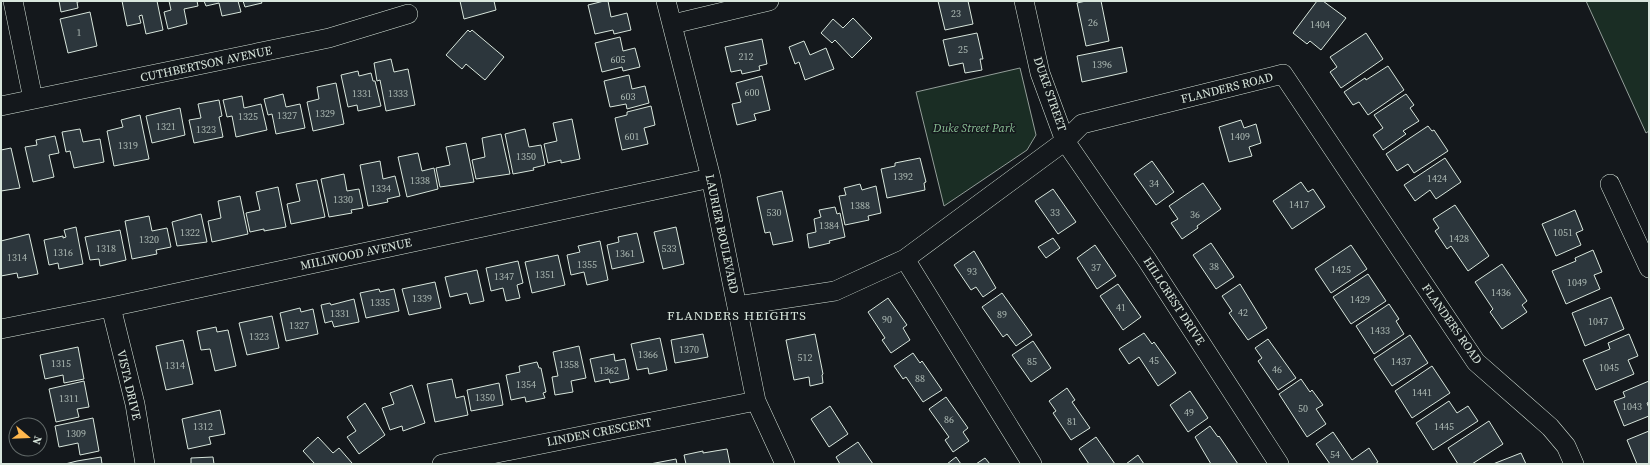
<svg xmlns="http://www.w3.org/2000/svg" width="1650" height="465" font-family="'Source Serif 4',serif">
  <style>
    .green { fill: #1a2d24; stroke: #939e99 }
    .building { fill: #2c363c; stroke: #d8e6dc }
    .lines { fill: none; stroke-linecap: round; stroke-linejoin: round }
    .minor-casing { stroke: #d8e6dc; stroke-width: 20 }
    .minor { stroke: #14181c; stroke-width: 19 }
    .labels { text-anchor: middle; stroke-width: 3; stroke-linejoin: round; paint-order: stroke }
    .number-label { font-size: 10px; fill: #adbab4 }
    .street-label { font-size: 12px; fill: #d8e6dc; stroke: #14181c }
    .park-label { font-size: 12px; font-style: italic; fill: #8ac095; stroke: #14181c }
    .neighbourhood-label { font-size: 13px; letter-spacing: 1px; fill: #d8e6dc; stroke: #14181c }
  </style>
  <rect width="100%" height="100%" fill="#14181c"/>
  <path class="green" d="M 1586,1 L 1649,1 L 1649,131 L 1646,133 Z
    M 1020,68 L 1036,135 L 1027,150 L 944,206 L 916,92 Z"/>
  <path class="building" d="M 59,1 L 83,1 L 77,2 L 78,8 L 61,12 Z
    M 122,1 L 157,1 L 163,30 L 146,34 L 142,15 L 139,16 L 141,23 L 127,26 Z
    M 169,1 L 197,1 L 198,6 L 184,9 L 187,24 L 168,29 L 164,12 L 171,10 Z
    M 204,1 L 238,1 L 241,12 L 222,16 L 219,3 L 206,6 Z
    M 243,1 L 261,1 L 262,3 L 245,7 Z
    M 460,1 L 494,1 L 496,10 L 464,19 Z
    M 604,1 L 608,1 L 611,17 L 627,13 L 631,30 L 614,34 L 613,30 L 595,34 L 588,5 Z
    M 938,1 L 968,1 L 973,24 L 945,30 Z
    M 1086,1 L 1101,1 L 1109,41 L 1086,46 L 1077,3 Z
    M 1317,1 L 1323,1 L 1346,18 L 1321,50 L 1310,41 L 1307,44 L 1293,33 Z
    M 90,12 L 97,46 L 68,53 L 60,19 Z
    M 853,18 L 872,38 L 852,58 L 835,40 L 832,43 L 821,33 L 833,19 L 843,28 Z
    M 468,30 L 470,32 L 472,30 L 504,57 L 485,80 L 466,64 L 462,69 L 446,55 Z
    M 977,33 L 983,59 L 980,59 L 982,70 L 965,73 L 963,63 L 949,66 L 943,40 Z
    M 1366,33 L 1383,59 L 1341,88 L 1330,72 L 1337,67 L 1330,57 Z
    M 620,37 L 623,51 L 635,48 L 640,67 L 623,71 L 622,67 L 602,72 L 595,43 Z
    M 762,39 L 767,64 L 759,66 L 760,70 L 742,74 L 741,70 L 731,72 L 725,47 Z
    M 804,41 L 810,55 L 826,48 L 834,69 L 805,80 L 799,62 L 795,64 L 789,47 Z
    M 1122,47 L 1127,72 L 1082,82 L 1077,56 Z
    M 391,59 L 394,72 L 408,69 L 415,105 L 386,111 L 380,80 L 377,81 L 374,63 Z
    M 1388,66 L 1404,90 L 1368,115 L 1359,102 L 1353,105 L 1344,92 L 1365,78 L 1366,80 Z
    M 358,71 L 359,76 L 371,73 L 373,81 L 375,81 L 381,106 L 358,111 L 357,105 L 348,107 L 341,75 Z
    M 629,75 L 632,89 L 645,86 L 649,103 L 627,109 L 626,104 L 610,107 L 604,81 Z
    M 762,76 L 770,110 L 754,114 L 756,120 L 737,125 L 732,104 L 741,102 L 736,83 Z
    M 336,83 L 344,124 L 313,131 L 307,102 L 319,99 L 317,87 Z
    M 283,94 L 286,107 L 300,104 L 305,128 L 276,134 L 272,114 L 268,115 L 264,99 Z
    M 1406,94 L 1414,105 L 1410,108 L 1419,121 L 1403,131 L 1406,134 L 1383,150 L 1373,135 L 1383,128 L 1374,115 Z
    M 242,96 L 244,108 L 261,104 L 267,130 L 236,137 L 232,116 L 227,117 L 223,100 Z
    M 219,100 L 222,116 L 219,117 L 223,137 L 194,143 L 189,120 L 201,118 L 198,104 Z
    M 651,106 L 655,125 L 644,128 L 648,144 L 622,150 L 615,118 L 627,115 L 627,112 Z
    M 180,108 L 185,135 L 152,143 L 146,116 Z
    M 140,115 L 149,159 L 114,166 L 107,131 L 123,127 L 121,120 Z
    M 572,119 L 580,159 L 561,163 L 561,160 L 548,163 L 544,144 L 557,141 L 553,123 Z
    M 1241,120 L 1244,128 L 1256,124 L 1261,143 L 1249,147 L 1252,156 L 1229,162 L 1219,127 Z
    M 1428,126 L 1432,131 L 1434,130 L 1448,151 L 1414,173 L 1408,164 L 1397,171 L 1386,154 Z
    M 80,129 L 83,142 L 100,139 L 104,162 L 74,168 L 70,151 L 66,152 L 62,132 Z
    M 525,129 L 529,147 L 541,145 L 545,165 L 533,168 L 534,170 L 513,174 L 505,134 Z
    M 501,134 L 510,174 L 476,179 L 472,160 L 485,157 L 482,138 Z
    M 55,136 L 59,153 L 49,155 L 54,177 L 33,182 L 25,147 L 37,145 L 36,140 Z
    M 466,143 L 474,182 L 440,187 L 436,168 L 450,165 L 446,147 Z
    M 11,148 L 20,188 L 1,191 L 1,150 Z
    M 418,153 L 422,171 L 434,168 L 438,189 L 407,197 L 398,157 Z
    M 920,158 L 926,182 L 924,183 L 925,190 L 887,198 L 881,169 L 895,166 L 895,163 Z
    M 1445,158 L 1461,182 L 1436,199 L 1430,190 L 1415,201 L 1404,185 Z
    M 380,161 L 383,179 L 395,176 L 400,196 L 387,199 L 388,202 L 368,206 L 360,165 Z
    M 1152,161 L 1174,192 L 1156,205 L 1134,174 Z
    M 344,174 L 347,191 L 359,189 L 363,208 L 351,210 L 352,213 L 329,217 L 321,179 Z
    M 317,180 L 325,217 L 291,224 L 287,204 L 300,201 L 296,184 Z
    M 1301,182 L 1308,192 L 1313,189 L 1325,207 L 1292,229 L 1273,201 Z
    M 1203,183 L 1221,209 L 1197,226 L 1198,228 L 1182,239 L 1171,223 L 1178,219 L 1169,206 Z
    M 860,184 L 862,190 L 876,186 L 881,213 L 868,216 L 869,220 L 845,225 L 839,196 L 846,195 L 844,188 Z
    M 278,187 L 286,227 L 264,231 L 264,229 L 250,232 L 246,213 L 260,210 L 256,192 Z
    M 1053,189 L 1076,222 L 1058,234 L 1035,201 Z
    M 782,191 L 793,241 L 773,245 L 770,232 L 765,233 L 757,197 Z
    M 240,196 L 248,234 L 212,242 L 208,221 L 221,218 L 218,201 Z
    M 1455,205 L 1489,256 L 1468,271 L 1451,246 L 1447,249 L 1435,231 L 1439,228 L 1433,219 Z
    M 835,207 L 837,214 L 840,213 L 845,237 L 829,241 L 830,243 L 809,248 L 807,234 L 816,232 L 814,219 L 821,217 L 819,210 Z
    M 1575,210 L 1583,230 L 1576,233 L 1581,245 L 1556,256 L 1542,224 Z
    M 201,214 L 207,242 L 177,246 L 172,222 Z
    M 149,216 L 152,231 L 167,228 L 171,247 L 156,250 L 157,254 L 132,259 L 125,221 Z
    M 76,227 L 83,264 L 59,269 L 58,263 L 49,265 L 44,240 L 63,236 L 63,238 L 66,237 L 64,230 Z
    M 676,227 L 684,264 L 663,269 L 654,232 Z
    M 120,230 L 126,260 L 100,266 L 99,259 L 90,260 L 85,237 Z
    M 637,233 L 644,262 L 612,269 L 607,245 L 619,242 L 618,237 Z
    M 29,234 L 38,274 L 18,278 L 17,273 L 1,276 L 1,241 Z
    M 1053,238 L 1060,248 L 1046,258 L 1038,247 Z
    M 600,241 L 608,280 L 587,285 L 584,272 L 571,275 L 567,255 L 580,252 L 578,246 Z
    M 1211,243 L 1234,277 L 1216,289 L 1193,255 Z
    M 1095,245 L 1116,276 L 1097,289 L 1077,258 Z
    M 1351,245 L 1367,269 L 1331,293 L 1315,269 Z
    M 1593,250 L 1602,272 L 1594,275 L 1600,289 L 1566,304 L 1552,271 L 1576,261 L 1575,258 Z
    M 974,251 L 996,288 L 983,297 L 976,287 L 971,290 L 954,265 Z
    M 558,255 L 565,285 L 532,293 L 525,262 Z
    M 518,261 L 523,283 L 517,285 L 520,298 L 506,301 L 503,288 L 491,291 L 486,268 Z
    M 1502,264 L 1527,301 L 1522,305 L 1527,312 L 1502,329 L 1490,312 L 1493,309 L 1475,282 Z
    M 477,270 L 484,301 L 470,304 L 467,293 L 450,297 L 445,277 Z
    M 1368,274 L 1386,301 L 1351,324 L 1333,297 Z
    M 435,282 L 441,308 L 409,315 L 402,289 Z
    M 1118,284 L 1141,317 L 1123,330 L 1100,296 Z
    M 1240,284 L 1267,328 L 1248,340 L 1229,313 L 1232,311 L 1222,296 Z
    M 379,289 L 380,292 L 394,289 L 399,311 L 366,318 L 360,293 Z
    M 1002,293 L 1032,335 L 1016,346 L 1007,334 L 1003,337 L 982,307 Z
    M 1611,297 L 1624,329 L 1585,346 L 1572,313 Z
    M 888,298 L 907,325 L 903,328 L 910,340 L 891,353 L 882,340 L 885,338 L 868,312 Z
    M 354,299 L 359,322 L 334,327 L 332,321 L 325,323 L 321,305 L 330,303 L 331,305 Z
    M 1389,304 L 1399,319 L 1396,321 L 1404,334 L 1374,354 L 1356,326 Z
    M 300,308 L 301,312 L 313,309 L 318,334 L 286,341 L 280,313 Z
    M 272,316 L 279,348 L 247,355 L 239,323 Z
    M 216,327 L 217,332 L 228,330 L 236,366 L 215,371 L 210,349 L 201,350 L 197,331 Z
    M 1144,333 L 1152,344 L 1154,342 L 1176,373 L 1158,386 L 1139,357 L 1129,364 L 1119,349 Z
    M 703,334 L 708,357 L 675,363 L 671,340 Z
    M 815,334 L 823,374 L 822,375 L 823,383 L 810,386 L 809,377 L 794,380 L 786,340 Z
    M 1629,334 L 1638,356 L 1628,360 L 1634,374 L 1596,390 L 1583,360 L 1610,349 L 1608,343 Z
    M 1410,335 L 1428,363 L 1392,386 L 1374,359 Z
    M 660,338 L 667,370 L 649,374 L 648,368 L 637,370 L 631,344 Z
    M 1268,339 L 1296,378 L 1278,390 L 1258,361 L 1262,358 L 1255,348 Z
    M 183,340 L 193,384 L 166,390 L 156,346 Z
    M 1033,341 L 1051,368 L 1031,382 L 1012,355 Z
    M 579,346 L 586,378 L 571,381 L 573,392 L 555,395 L 552,377 L 558,376 L 553,352 Z
    M 78,347 L 84,379 L 64,383 L 63,375 L 45,379 L 40,355 Z
    M 913,353 L 920,363 L 922,361 L 942,390 L 923,402 L 906,377 L 903,379 L 894,366 Z
    M 614,354 L 615,361 L 625,359 L 629,379 L 610,383 L 609,379 L 595,382 L 590,359 Z
    M 537,362 L 539,368 L 541,368 L 546,392 L 543,393 L 545,398 L 526,402 L 525,397 L 511,400 L 506,375 L 520,372 L 519,366 Z
    M 1432,366 L 1450,393 L 1412,418 L 1395,391 Z
    M 452,379 L 456,398 L 464,396 L 468,415 L 435,422 L 427,384 Z
    M 1301,379 L 1310,392 L 1312,390 L 1323,405 L 1316,409 L 1326,424 L 1307,437 L 1279,394 Z
    M 84,381 L 89,407 L 77,409 L 79,417 L 56,422 L 49,389 Z
    M 1649,381 L 1649,402 L 1647,403 L 1649,408 L 1649,416 L 1624,426 L 1614,401 L 1625,397 L 1623,392 Z
    M 499,383 L 503,405 L 471,411 L 467,390 Z
    M 412,385 L 425,423 L 403,431 L 402,426 L 390,430 L 382,408 L 394,404 L 390,393 Z
    M 1067,388 L 1075,400 L 1072,402 L 1090,428 L 1071,440 L 1053,413 L 1056,411 L 1049,401 Z
    M 1190,391 L 1208,418 L 1188,432 L 1170,405 Z
    M 946,397 L 968,428 L 963,432 L 969,441 L 953,452 L 945,440 L 949,437 L 929,409 Z
    M 1449,401 L 1457,413 L 1468,406 L 1478,421 L 1433,450 L 1416,423 Z
    M 365,403 L 385,435 L 359,454 L 347,437 L 356,431 L 347,417 Z
    M 830,406 L 848,434 L 829,447 L 811,419 Z
    M 220,410 L 225,434 L 209,437 L 211,444 L 188,449 L 182,419 Z
    M 93,418 L 99,451 L 80,455 L 78,443 L 59,447 L 55,426 Z
    M 1489,421 L 1503,444 L 1472,464 L 1458,464 L 1448,448 Z
    M 1210,426 L 1218,437 L 1219,436 L 1238,464 L 1211,464 L 1195,437 Z
    M 1649,431 L 1649,464 L 1637,464 L 1627,440 Z
    M 1333,432 L 1352,460 L 1369,448 L 1378,462 L 1375,464 L 1330,464 L 1316,444 Z
    M 318,437 L 333,453 L 339,448 L 352,463 L 351,464 L 315,464 L 303,451 Z
    M 1096,437 L 1115,464 L 1089,464 L 1079,449 Z
    M 858,442 L 873,464 L 840,464 L 836,457 Z
    M 727,449 L 730,464 L 686,464 L 684,455 L 703,451 L 703,453 Z
    M 1521,453 L 1526,464 L 1493,464 Z
    M 1138,455 L 1144,464 L 1126,464 Z
    M 101,457 L 102,464 L 65,464 L 77,461 Z
    M 213,457 L 214,464 L 191,464 L 191,458 Z
    M 956,457 L 961,464 L 947,464 Z
    M 985,458 L 990,464 L 976,464 Z
    M 676,459 L 677,464 L 650,464 Z"/>
  <g class="lines">
    <g class="minor-casing">
      <path id="minor" d="M 13,1 L 33,99
        M 666,1 L 711,178 L 756,401 L 785,464
        M 1024,1 L 1040,73 L 1065,141 L 1147,260 L 1279,464
        M 673,24 L 769,1
        M 1,106 L 329,38 L 408,14
        M 1610,184 L 1649,268
        M 905,259 L 1032,464
        M 737,306 L 835,291 L 905,259 L 1065,141 L 1082,124 L 1283,74 L 1476,362 L 1550,427 L 1566,446 L 1574,464
        M 111,307 L 135,404 L 145,464
        M 1,329 L 111,307 L 711,178
        M 442,464 L 756,401"/>
    </g>
    <use href="#minor" class="minor"/>
  </g>
  <g class="labels">
    <g class="number-label">
      <text x="956" y="17">23</text>
      <text x="1093" y="26">26</text>
      <text x="1320" y="28">1404</text>
      <text x="79" y="36">1</text>
      <text x="963" y="53">25</text>
      <text x="746" y="60">212</text>
      <text x="618" y="63">605</text>
      <text x="1102" y="68">1396</text>
      <text x="752" y="96">600</text>
      <text x="362" y="97">1331</text>
      <text x="398" y="97">1333</text>
      <text x="628" y="100">603</text>
      <text x="325" y="117">1329</text>
      <text x="287" y="119">1327</text>
      <text x="248" y="120">1325</text>
      <text x="166" y="130">1321</text>
      <text x="206" y="133">1323</text>
      <text x="632" y="140">601</text>
      <text x="1240" y="140">1409</text>
      <text x="128" y="149">1319</text>
      <text x="526" y="160">1350</text>
      <text x="903" y="180">1392</text>
      <text x="1437" y="182">1424</text>
      <text x="420" y="184">1338</text>
      <text x="1154" y="187">34</text>
      <text x="381" y="192">1334</text>
      <text x="343" y="203">1330</text>
      <text x="1299" y="208">1417</text>
      <text x="860" y="209">1388</text>
      <text x="774" y="216">530</text>
      <text x="1055" y="216">33</text>
      <text x="1195" y="218">36</text>
      <text x="829" y="229">1384</text>
      <text x="190" y="236">1322</text>
      <text x="1563" y="236">1051</text>
      <text x="1459" y="242">1428</text>
      <text x="149" y="243">1320</text>
      <text x="106" y="252">1318</text>
      <text x="669" y="252">533</text>
      <text x="63" y="256">1316</text>
      <text x="625" y="257">1361</text>
      <text x="17" y="261">1314</text>
      <text x="587" y="268">1355</text>
      <text x="1214" y="270">38</text>
      <text x="1096" y="271">37</text>
      <text x="1341" y="273">1425</text>
      <text x="972" y="275">93</text>
      <text x="545" y="278">1351</text>
      <text x="504" y="280">1347</text>
      <text x="1577" y="286">1049</text>
      <text x="1501" y="296">1436</text>
      <text x="422" y="302">1339</text>
      <text x="1360" y="303">1429</text>
      <text x="380" y="306">1335</text>
      <text x="1121" y="311">41</text>
      <text x="1243" y="316">42</text>
      <text x="340" y="317">1331</text>
      <text x="1002" y="318">89</text>
      <text x="887" y="323">90</text>
      <text x="1598" y="325">1047</text>
      <text x="299" y="329">1327</text>
      <text x="1380" y="334">1433</text>
      <text x="259" y="340">1323</text>
      <text x="689" y="353">1370</text>
      <text x="648" y="358">1366</text>
      <text x="805" y="361">512</text>
      <text x="1154" y="364">45</text>
      <text x="1032" y="365">85</text>
      <text x="1401" y="365">1437</text>
      <text x="61" y="367">1315</text>
      <text x="569" y="368">1358</text>
      <text x="175" y="369">1314</text>
      <text x="1609" y="371">1045</text>
      <text x="1277" y="373">46</text>
      <text x="609" y="374">1362</text>
      <text x="920" y="382">88</text>
      <text x="526" y="388">1354</text>
      <text x="1422" y="396">1441</text>
      <text x="485" y="401">1350</text>
      <text x="69" y="402">1311</text>
      <text x="1632" y="410">1043</text>
      <text x="1303" y="412">50</text>
      <text x="1189" y="416">49</text>
      <text x="949" y="423">86</text>
      <text x="1072" y="425">81</text>
      <text x="203" y="430">1312</text>
      <text x="1444" y="430">1445</text>
      <text x="76" y="437">1309</text>
      <text x="1335" y="458">54</text>
    </g>
    <g class="street-label">
      <text transform="translate(206 64) rotate(-12)" y="4">CUTHBERTSON AVENUE</text>
      <text transform="translate(1227 88) rotate(-14)" y="4">FLANDERS ROAD</text>
      <text transform="translate(1050 94) rotate(71)" y="4">DUKE STREET</text>
      <text transform="translate(722 234) rotate(78)" y="4">LAURIER BOULEVARD</text>
      <text transform="translate(356 254) rotate(-12)" y="4">MILLWOOD AVENUE</text>
      <text transform="translate(1174 301) rotate(57)" y="4">HILLCREST DRIVE</text>
      <text transform="translate(1452 324) rotate(55)" y="4">FLANDERS ROAD</text>
      <text transform="translate(129 385) rotate(77)" y="4">VISTA DRIVE</text>
      <text transform="translate(599 432) rotate(-11)" y="4">LINDEN CRESCENT</text>
    </g>
    <g class="park-label">
      <text x="974" y="132">Duke Street Park</text>
    </g>
    <g class="neighbourhood-label">
      <text x="737" y="320">FLANDERS HEIGHTS</text>
    </g>
  </g>
  <rect width="1650" height="465" fill="none" stroke="#d8e6dc" stroke-width="4"/>
  <g transform="translate(28 437) rotate(109)"><circle r="19" fill="#14181c" stroke="#626a69"/>
  <path d="M0-3L7 15L0 10L-7 15Z" fill="#ffb74d"/>
  <text y="-6" font-size="11" font-weight="bold" text-anchor="middle" fill="#d8e6dc">N</text>
  </g>
</svg>
